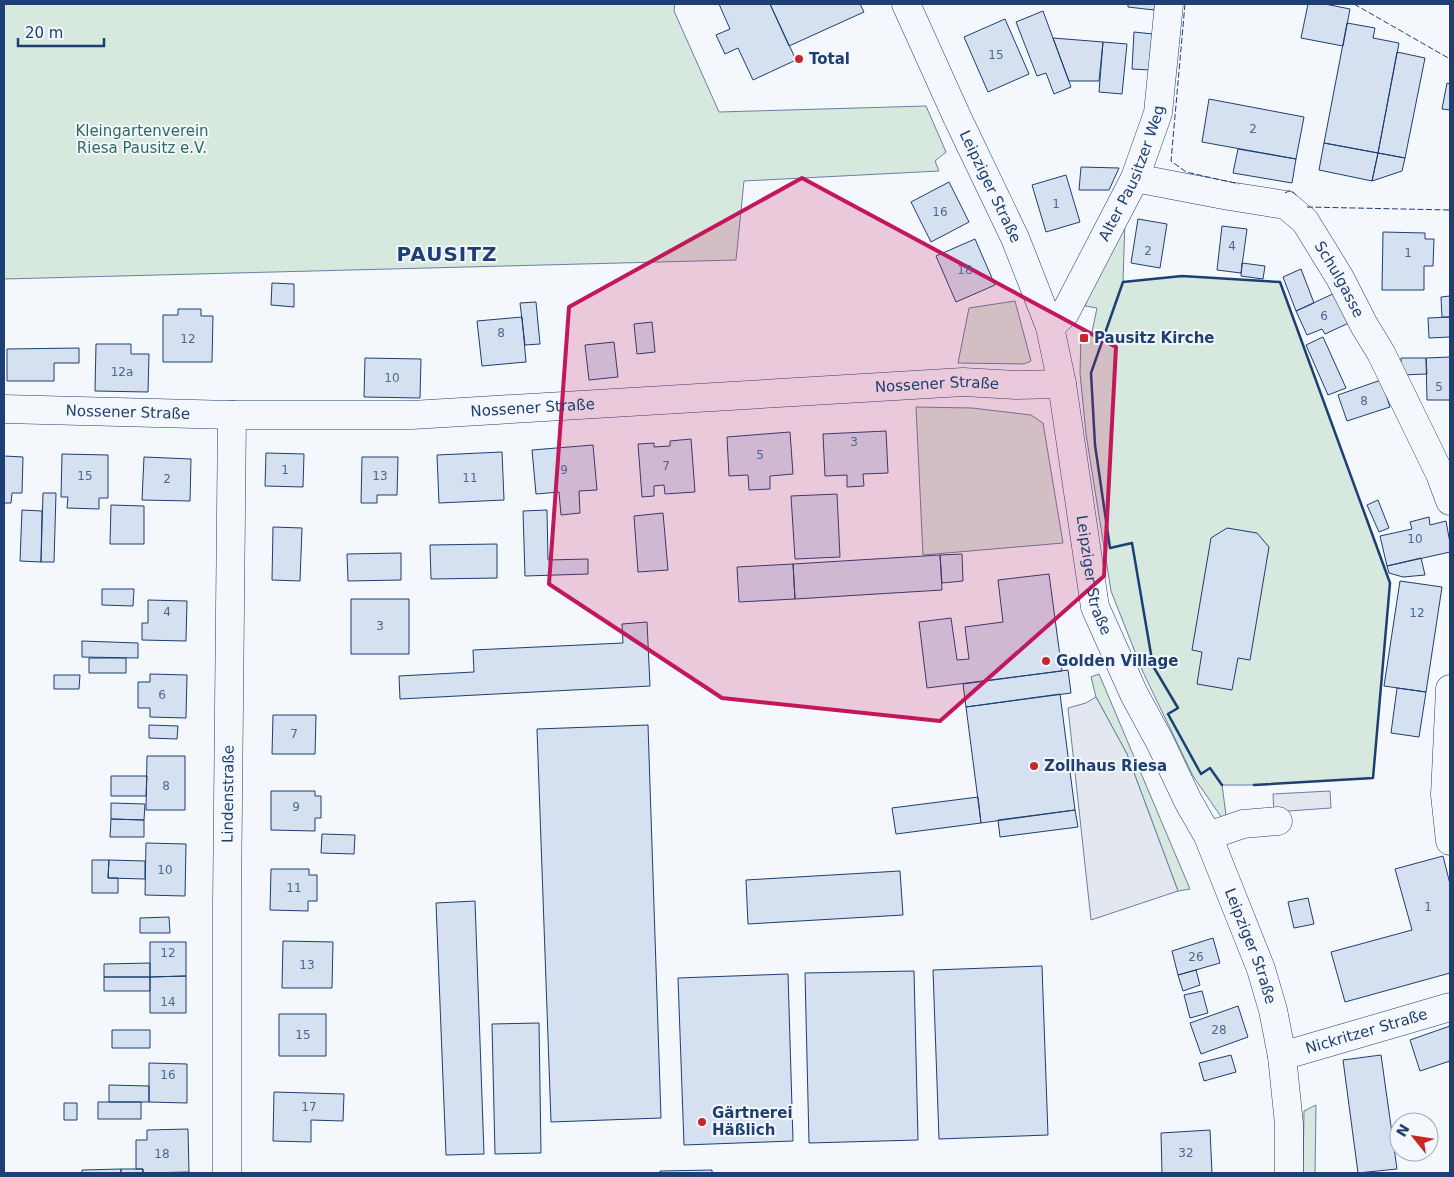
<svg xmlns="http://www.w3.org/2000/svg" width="1454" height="1177" font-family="'DejaVu Sans',sans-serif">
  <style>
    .green { fill: #d7e8df; stroke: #687fa3 }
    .parking { fill: #e3e8f0; stroke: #687fa3 }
    .building { fill: #d5e0f0; stroke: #1d3f73 }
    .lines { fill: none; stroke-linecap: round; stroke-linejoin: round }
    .minor-casing { stroke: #1d3f73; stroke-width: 29 }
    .minor { stroke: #f4f7fb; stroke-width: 28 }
    .fence { stroke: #1d3f73; stroke-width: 1; stroke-dasharray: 6 2.5; stroke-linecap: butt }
    .wall { stroke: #1d3f73; stroke-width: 2.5 }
    .marked { fill: #c2185b; fill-opacity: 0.2; stroke: #c2185b; stroke-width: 4; stroke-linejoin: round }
    .poi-dot { fill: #c62828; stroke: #f4f7fb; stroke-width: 2 }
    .labels { text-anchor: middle; stroke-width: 4; stroke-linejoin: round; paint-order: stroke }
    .number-label { font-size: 12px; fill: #4b6792 }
    .poi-label { font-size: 15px; font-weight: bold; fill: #1d3f73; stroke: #f4f7fb; text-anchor: start }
    .park-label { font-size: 15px; fill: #2c6c60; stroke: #f4f7fb }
    .street-label { font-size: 15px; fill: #1d3f73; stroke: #f4f7fb }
    .district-label { font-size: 20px; font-weight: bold; letter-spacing: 1px; fill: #1d3f73; stroke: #f4f7fb }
  </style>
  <rect width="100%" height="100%" fill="#f4f7fb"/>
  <path class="green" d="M 4,4 L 675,4 L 674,11 L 719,112 L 926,106 L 946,152 L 935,161 L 939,171 L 744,181 L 736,260 L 4,279 Z
    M 1125,219 L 1123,282 L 1182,276 L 1280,282 L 1390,583 L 1373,778 L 1254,785 L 1222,785 L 1226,815 L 1222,818 L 1193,776 L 1143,672 L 1111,591 L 1086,434 L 1080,373 L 1081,332 L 1092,332 L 1097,308 L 1085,306 L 1097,273 Z
    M 1015,301 L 1031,361 L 1024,364 L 958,363 L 969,308 Z
    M 916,407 L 972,408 L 1031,415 L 1043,423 L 1063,543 L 923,555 Z
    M 1099,674 L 1190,889 L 1178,891 L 1127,754 L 1096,697 L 1091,677 Z
    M 1316,1105 L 1315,1173 L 1303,1173 L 1304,1111 Z"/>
  <path class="parking" d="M 1096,697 L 1127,754 L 1178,891 L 1091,920 L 1068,708 L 1086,703 Z
    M 1330,791 L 1331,808 L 1274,812 L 1273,794 Z"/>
  <path class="building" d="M 719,4 L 770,4 L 796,60 L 753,80 L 738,48 L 725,54 L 716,35 L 730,29 Z
    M 770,4 L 860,4 L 864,12 L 789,46 Z
    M 1128,4 L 1155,4 L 1154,10 L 1128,7 Z
    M 1308,4 L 1325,4 L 1350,9 L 1343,46 L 1301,38 Z
    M 1043,11 L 1071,87 L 1054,94 L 1046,73 L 1037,76 L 1016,22 Z
    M 1005,19 L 1029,74 L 988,92 L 964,37 Z
    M 1347,23 L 1375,28 L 1373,38 L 1399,43 L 1378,153 L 1324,143 Z
    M 1134,32 L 1153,34 L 1150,70 L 1132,69 Z
    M 1053,38 L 1103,42 L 1099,81 L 1069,81 Z
    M 1103,42 L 1127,44 L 1122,94 L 1099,92 Z
    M 1397,52 L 1425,58 L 1405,158 L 1378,153 Z
    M 1447,83 L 1450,84 L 1450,110 L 1442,109 Z
    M 1209,99 L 1304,117 L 1296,159 L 1202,142 Z
    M 1324,143 L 1378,153 L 1372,181 L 1319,170 Z
    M 1238,149 L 1296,159 L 1292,183 L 1233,173 Z
    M 1378,153 L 1405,158 L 1402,171 L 1372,181 Z
    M 1081,167 L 1119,168 L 1109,190 L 1079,190 Z
    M 1066,175 L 1080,222 L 1046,232 L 1032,185 Z
    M 949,182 L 969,222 L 931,242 L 911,202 Z
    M 1138,219 L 1167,224 L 1160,268 L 1131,263 Z
    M 1222,226 L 1247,229 L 1241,273 L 1217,270 Z
    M 1383,232 L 1425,233 L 1425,239 L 1434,239 L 1433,266 L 1424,266 L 1424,290 L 1382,290 Z
    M 975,239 L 995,285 L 956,302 L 936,256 Z
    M 1242,263 L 1265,266 L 1263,279 L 1241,276 Z
    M 1301,269 L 1314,303 L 1296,311 L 1283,277 Z
    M 272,283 L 294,284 L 294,307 L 271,305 Z
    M 1337,292 L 1351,322 L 1325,334 L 1322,329 L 1307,335 L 1296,311 Z
    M 1450,296 L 1450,317 L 1442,317 L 1441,297 Z
    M 536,302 L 540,344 L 525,345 L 520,303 Z
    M 178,309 L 201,309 L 201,316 L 213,316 L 212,362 L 163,362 L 163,315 L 178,315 Z
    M 522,317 L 526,362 L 482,366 L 477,321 Z
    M 1450,317 L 1450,337 L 1429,338 L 1428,318 Z
    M 652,322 L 655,352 L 637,354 L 634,324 Z
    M 1323,337 L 1346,388 L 1328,395 L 1306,345 Z
    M 614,342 L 618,377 L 589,380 L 585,345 Z
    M 96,344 L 131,344 L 131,354 L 149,354 L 148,392 L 95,391 Z
    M 79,348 L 79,363 L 54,363 L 54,381 L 7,381 L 7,349 Z
    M 1450,357 L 1450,400 L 1427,400 L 1426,358 Z
    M 365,358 L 421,359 L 420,398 L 364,397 Z
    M 1401,358 L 1426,358 L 1427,374 L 1401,375 Z
    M 1381,380 L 1390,407 L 1347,421 L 1338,395 Z
    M 886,431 L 888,473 L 863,474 L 864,486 L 847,487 L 847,475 L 825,476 L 823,434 Z
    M 790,432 L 793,474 L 770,476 L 770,489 L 749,490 L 748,475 L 729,476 L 727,437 Z
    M 691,439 L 695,492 L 665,494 L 664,485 L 654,486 L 654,496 L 642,497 L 638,444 L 654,443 L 654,447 L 670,446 L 670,441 Z
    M 593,445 L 597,490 L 579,491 L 580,513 L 561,515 L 559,492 L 536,494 L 532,450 Z
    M 502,452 L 504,500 L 439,503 L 437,455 Z
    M 266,453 L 304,454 L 303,487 L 265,486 Z
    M 62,454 L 108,455 L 108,498 L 99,498 L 99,509 L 67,508 L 68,497 L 61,497 Z
    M 4,456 L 23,457 L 22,493 L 12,493 L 11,503 L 4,503 Z
    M 144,457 L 191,459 L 190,501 L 142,500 Z
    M 362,457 L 398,457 L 397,495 L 377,495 L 377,503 L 361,503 Z
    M 43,493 L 56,493 L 54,562 L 41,562 Z
    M 837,494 L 840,557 L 795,559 L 791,496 Z
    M 1378,500 L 1389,528 L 1379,532 L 1367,505 Z
    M 111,505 L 144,506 L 144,544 L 110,544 Z
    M 22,510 L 42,511 L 41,562 L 20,561 Z
    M 547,510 L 548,560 L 588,559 L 588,574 L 525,576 L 523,511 Z
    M 663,513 L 668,570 L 638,572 L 634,516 Z
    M 1429,517 L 1430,525 L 1446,521 L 1450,543 L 1450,552 L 1387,566 L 1380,536 L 1412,529 L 1410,522 Z
    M 273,527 L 302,528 L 300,581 L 272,580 Z
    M 1227,528 L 1257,533 L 1269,547 L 1250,660 L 1238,658 L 1232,690 L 1197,684 L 1202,652 L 1192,650 L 1211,538 Z
    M 497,544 L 497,578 L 431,579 L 430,545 Z
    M 401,553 L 401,580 L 348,581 L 347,554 Z
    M 962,554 L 963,581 L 942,583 L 940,555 Z
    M 940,555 L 942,590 L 795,599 L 793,564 Z
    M 1421,558 L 1425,575 L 1403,577 L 1389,573 L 1387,566 Z
    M 793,564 L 795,599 L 739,602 L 737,567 Z
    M 1049,574 L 1062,671 L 927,688 L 919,622 L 951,618 L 957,660 L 969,659 L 965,627 L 1003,622 L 998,580 Z
    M 1400,581 L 1442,587 L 1426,692 L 1384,686 Z
    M 102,589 L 134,589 L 133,606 L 102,605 Z
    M 351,599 L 409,599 L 409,654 L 351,654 Z
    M 148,600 L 187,601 L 186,641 L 142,640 L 142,623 L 148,623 Z
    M 647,622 L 650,686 L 400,699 L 399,676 L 474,672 L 473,650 L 623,643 L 622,624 Z
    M 82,641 L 138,643 L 138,658 L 82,657 Z
    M 89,658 L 126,658 L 126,673 L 89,673 Z
    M 1068,670 L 1071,693 L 966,707 L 963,684 Z
    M 150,674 L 187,675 L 186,718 L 150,717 L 150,708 L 138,708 L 138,682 L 150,682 Z
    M 54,675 L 80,675 L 79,689 L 54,689 Z
    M 1397,688 L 1426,692 L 1419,737 L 1391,733 Z
    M 1060,694 L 1075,810 L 981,823 L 966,707 Z
    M 273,715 L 316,715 L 315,754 L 272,754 Z
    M 149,725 L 178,726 L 177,739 L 149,738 Z
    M 648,725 L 661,1118 L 551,1122 L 537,729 Z
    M 147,756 L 185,756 L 185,810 L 146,810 Z
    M 111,776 L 147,776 L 146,796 L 111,796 Z
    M 271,791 L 315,791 L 315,796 L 321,796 L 321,818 L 315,818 L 315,831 L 271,830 Z
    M 978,797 L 981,823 L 896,834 L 892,808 Z
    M 111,803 L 145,804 L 144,820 L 111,819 Z
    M 1075,810 L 1078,827 L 1000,837 L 998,820 Z
    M 111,819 L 144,820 L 144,837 L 110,837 Z
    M 322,834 L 355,835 L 354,854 L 321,853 Z
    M 146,843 L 186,844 L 185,896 L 145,895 Z
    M 1443,856 L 1450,884 L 1450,973 L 1345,1002 L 1331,952 L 1412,930 L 1395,869 Z
    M 92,860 L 109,860 L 108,878 L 118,878 L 118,893 L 92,893 Z
    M 109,860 L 145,861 L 145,879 L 108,878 Z
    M 271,869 L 309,869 L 309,875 L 317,875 L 317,901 L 308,901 L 308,911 L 270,910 Z
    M 900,871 L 903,915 L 748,924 L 746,880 Z
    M 1308,898 L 1314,924 L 1294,928 L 1288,902 Z
    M 475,901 L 484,1154 L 446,1155 L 436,903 Z
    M 169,917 L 170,933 L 140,933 L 140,918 Z
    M 1213,938 L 1220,963 L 1178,975 L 1172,951 Z
    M 283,941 L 333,942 L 332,988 L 282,988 Z
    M 150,942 L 186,942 L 186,976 L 150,977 Z
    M 150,963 L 150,977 L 104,977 L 104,964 Z
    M 1042,966 L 1048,1135 L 939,1139 L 933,970 Z
    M 1196,970 L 1200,985 L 1183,991 L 1178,975 Z
    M 914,971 L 918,1140 L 809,1143 L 805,973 Z
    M 788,974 L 793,1141 L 684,1145 L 678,978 Z
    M 186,976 L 186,1013 L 150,1013 L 150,977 Z
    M 104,977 L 150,977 L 150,991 L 104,991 Z
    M 1202,991 L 1208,1013 L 1190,1018 L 1184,995 Z
    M 1238,1006 L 1248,1037 L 1201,1054 L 1190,1023 Z
    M 279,1014 L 326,1014 L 326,1056 L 279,1056 Z
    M 539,1023 L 541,1153 L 495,1154 L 492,1024 Z
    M 1450,1026 L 1450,1061 L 1420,1071 L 1410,1040 Z
    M 112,1030 L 150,1030 L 150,1048 L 112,1048 Z
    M 1231,1055 L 1236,1072 L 1204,1081 L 1199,1063 Z
    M 1381,1055 L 1397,1169 L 1358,1173 L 1343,1060 Z
    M 149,1063 L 187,1064 L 187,1103 L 149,1102 Z
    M 109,1085 L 149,1086 L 149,1102 L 109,1102 Z
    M 274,1092 L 344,1094 L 343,1121 L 311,1120 L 311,1142 L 273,1141 Z
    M 98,1102 L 141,1102 L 141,1119 L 98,1119 Z
    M 64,1103 L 77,1103 L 77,1120 L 64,1120 Z
    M 188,1129 L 189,1172 L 143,1173 L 143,1169 L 136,1169 L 136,1140 L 147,1140 L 147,1130 Z
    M 1210,1130 L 1212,1173 L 1162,1173 L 1161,1133 Z
    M 121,1169 L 121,1173 L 82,1173 L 82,1170 Z
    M 121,1169 L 143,1169 L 143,1173 L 121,1173 Z
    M 712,1170 L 712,1173 L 660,1173 L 660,1171 Z"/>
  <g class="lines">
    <g class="minor-casing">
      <g id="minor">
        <path id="s1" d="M 906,4 L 957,117 L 1015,238 L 1050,327 L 1062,384 L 1095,607 L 1134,694 L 1160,742 L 1188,801 L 1208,836 L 1261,969 L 1273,1010 L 1282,1056 L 1289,1124 L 1289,1173"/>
        <path id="s2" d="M 1135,178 L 1229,196 L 1286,205 L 1305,221 L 1340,278 L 1364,325 L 1381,353 L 1440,474 L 1450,501"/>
        <path id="s3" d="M 1050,327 L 1065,313 L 1135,178 L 1158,113 L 1169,4"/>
        <path id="s4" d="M 4,409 L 232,415 L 412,415 L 963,382 L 1016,385 L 1062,384"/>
        <path d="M 1450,689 L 1445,795 L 1450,841"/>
        <path d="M 1208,836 L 1243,824 L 1278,821"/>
        <path id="s5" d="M 1282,1056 L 1450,1007"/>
        <path id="s6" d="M 227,1173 L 227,901 L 232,415"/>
      </g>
    </g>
    <use href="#minor" class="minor"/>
    <path class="fence" d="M 1185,4 L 1171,161 L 1186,172 L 1239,184
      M 1354,4 L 1450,59
      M 1285,193 L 1291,190 L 1297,196
      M 1307,207 L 1450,210"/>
    <path class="wall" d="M 1222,785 L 1210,768 L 1201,774 L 1168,714 L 1178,708 L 1153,666 L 1132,543 L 1110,548 L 1095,445 L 1091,373 L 1123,282 L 1182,276 L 1280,282 L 1390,583 L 1373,778 L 1254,785"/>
  </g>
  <path class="marked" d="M 802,178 L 1116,347 L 1104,576 L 940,721 L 722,698 L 549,584 L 569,307 Z"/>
  <g class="poi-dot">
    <circle cx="799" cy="59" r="5"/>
    <rect x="1079" y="333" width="10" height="10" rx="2.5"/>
    <circle cx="1046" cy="661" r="5"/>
    <circle cx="1034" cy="766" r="5"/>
    <circle cx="702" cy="1122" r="5"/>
  </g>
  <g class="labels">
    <g class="number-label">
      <text x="996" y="59">15</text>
      <text x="1253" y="133">2</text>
      <text x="1056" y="208">1</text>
      <text x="940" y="216">16</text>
      <text x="1232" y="250">4</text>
      <text x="1148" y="255">2</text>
      <text x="1408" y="257">1</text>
      <text x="965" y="274">18</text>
      <text x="1324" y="320">6</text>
      <text x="501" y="337">8</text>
      <text x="188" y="343">12</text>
      <text x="122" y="376">12a</text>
      <text x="392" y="382">10</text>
      <text x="1439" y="391">5</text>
      <text x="1364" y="405">8</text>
      <text x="854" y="446">3</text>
      <text x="760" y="459">5</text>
      <text x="666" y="470">7</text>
      <text x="285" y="474">1</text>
      <text x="564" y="474">9</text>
      <text x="85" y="480">15</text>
      <text x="380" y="480">13</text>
      <text x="470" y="482">11</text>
      <text x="167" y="483">2</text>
      <text x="1415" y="543">10</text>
      <text x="167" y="616">4</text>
      <text x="1417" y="617">12</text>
      <text x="380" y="630">3</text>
      <text x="162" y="699">6</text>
      <text x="294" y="738">7</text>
      <text x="166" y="790">8</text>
      <text x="296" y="811">9</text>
      <text x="165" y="874">10</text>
      <text x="294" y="892">11</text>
      <text x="1428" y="911">1</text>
      <text x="168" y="957">12</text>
      <text x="1196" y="961">26</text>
      <text x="307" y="969">13</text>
      <text x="168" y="1006">14</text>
      <text x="1219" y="1034">28</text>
      <text x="303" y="1039">15</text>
      <text x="168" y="1079">16</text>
      <text x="309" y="1111">17</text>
      <text x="1186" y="1157">32</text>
      <text x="162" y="1158">18</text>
    </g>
    <g class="poi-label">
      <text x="809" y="64">Total</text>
      <text x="1094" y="343">Pausitz Kirche</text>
      <text x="1056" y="666">Golden Village</text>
      <text x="1044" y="771">Zollhaus Riesa</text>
      <text x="712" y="1118">Gärtnerei<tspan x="712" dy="17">Häßlich</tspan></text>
    </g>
    <g class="park-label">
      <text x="142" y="136">Kleingartenverein<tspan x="142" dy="17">Riesa Pausitz e.V.</tspan></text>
    </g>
    <g class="street-label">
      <text dy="5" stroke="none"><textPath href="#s3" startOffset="176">Alter Pausitzer Weg</textPath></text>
      <text dy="5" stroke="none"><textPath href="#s1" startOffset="201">Leipziger Straße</textPath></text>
      <text dy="5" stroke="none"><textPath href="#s2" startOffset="246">Schulgasse</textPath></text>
      <text dy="5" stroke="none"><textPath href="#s4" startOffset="934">Nossener Straße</textPath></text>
      <text dy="5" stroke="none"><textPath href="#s4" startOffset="529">Nossener Straße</textPath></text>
      <text dy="5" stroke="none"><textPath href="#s4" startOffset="124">Nossener Straße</textPath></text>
      <text dy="5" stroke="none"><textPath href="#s1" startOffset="606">Leipziger Straße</textPath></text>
      <text dy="5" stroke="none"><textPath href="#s6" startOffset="379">Lindenstraße</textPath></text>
      <text dy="5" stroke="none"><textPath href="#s1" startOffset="1011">Leipziger Straße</textPath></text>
      <text dy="5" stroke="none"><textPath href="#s5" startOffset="88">Nickritzer Straße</textPath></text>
    </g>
    <g class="district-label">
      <text x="447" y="261">PAUSITZ</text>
    </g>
  </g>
  <rect width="1454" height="1177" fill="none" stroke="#1d3f73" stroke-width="10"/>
  <g transform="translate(1414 1137) rotate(300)"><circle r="24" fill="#f4f7fb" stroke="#9eadc5"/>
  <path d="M0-4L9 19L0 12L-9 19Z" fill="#c62828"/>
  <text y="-8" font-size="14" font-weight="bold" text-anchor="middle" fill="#1d3f73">N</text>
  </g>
  <path d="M18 38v8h86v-8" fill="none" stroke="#1d3f73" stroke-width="2.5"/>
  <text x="25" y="38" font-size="15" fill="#1d3f73" stroke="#f4f7fb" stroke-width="4" paint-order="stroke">20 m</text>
</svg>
